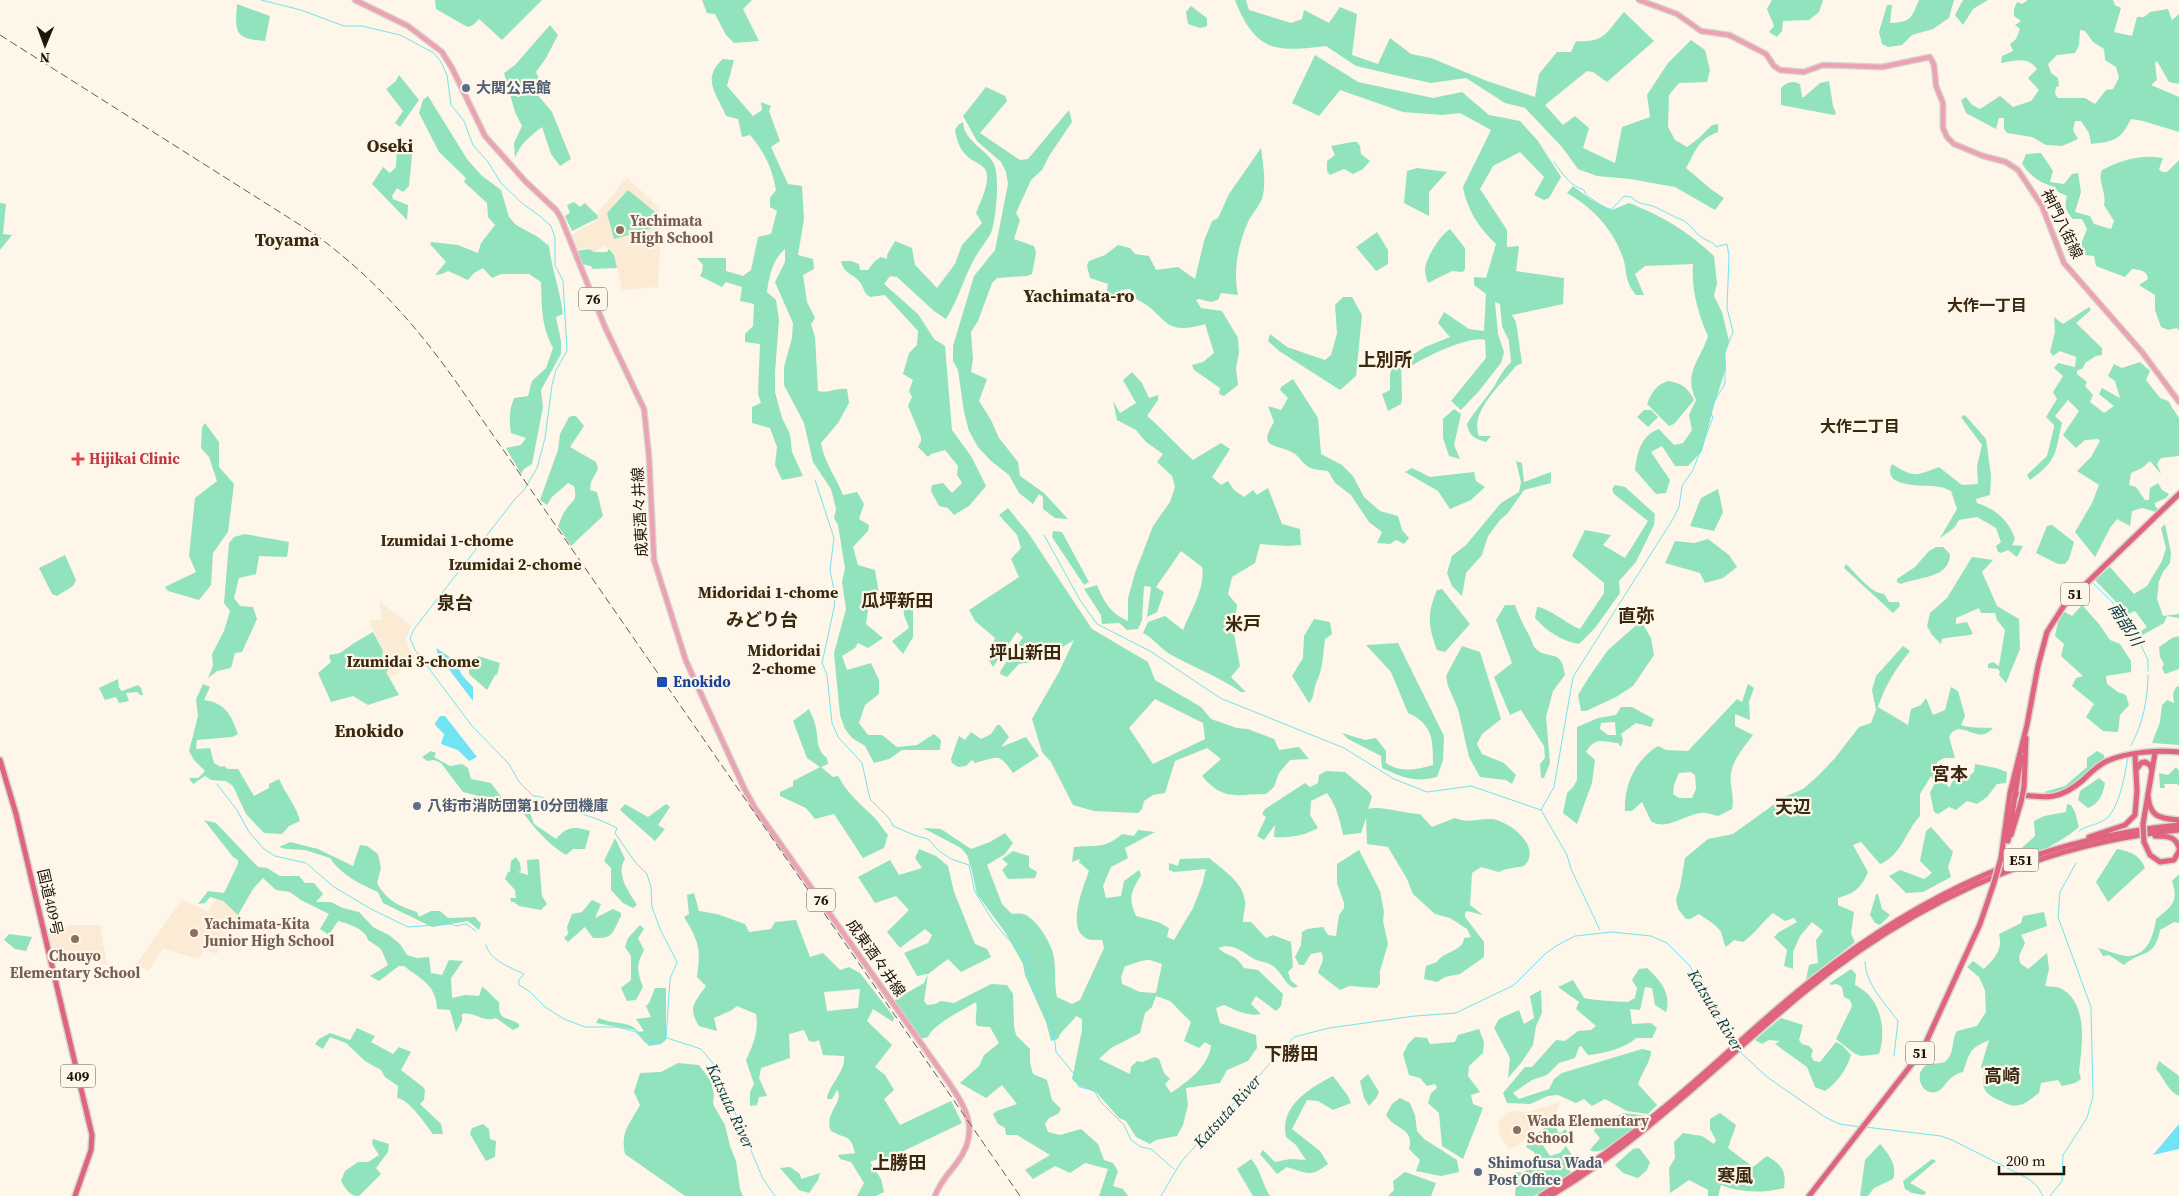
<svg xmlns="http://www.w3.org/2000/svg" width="2179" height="1196" font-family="'Source Serif 4','Noto Sans JP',serif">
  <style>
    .built { fill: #fbebd5 }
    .green { fill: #90e3bd; fill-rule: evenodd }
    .water { fill: #71e4f4 }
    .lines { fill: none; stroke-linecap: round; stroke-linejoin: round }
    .stream { stroke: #71e4f4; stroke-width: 1 }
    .major-casing { stroke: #d6d5d3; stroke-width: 7 }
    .highway-casing { stroke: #d6d5d3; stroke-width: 8 }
    .major { stroke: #eca2b0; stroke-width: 4.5 }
    .highway { stroke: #e0647c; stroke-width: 5 }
    .rail { stroke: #645c50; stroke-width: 1; stroke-dasharray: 8 4; stroke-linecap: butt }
    .highway-bridge-casing { stroke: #d6d5d3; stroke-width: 8; stroke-linecap: butt }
    .highway-bridge { stroke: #e0647c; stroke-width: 5 }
    .service-dot { fill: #5c6f8a; stroke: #fef6e9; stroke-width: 2 }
    .education-dot { fill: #8d6e63; stroke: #fef6e9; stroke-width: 2 }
    .health-dot { fill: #e0444e; stroke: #fef6e9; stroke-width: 2 }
    .transit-dot { fill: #1a4fb4; stroke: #fef6e9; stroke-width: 2 }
    .labels { text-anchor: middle; stroke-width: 4.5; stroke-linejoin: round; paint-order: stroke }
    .shield { fill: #fef6e9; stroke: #61594e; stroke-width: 1 }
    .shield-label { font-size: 14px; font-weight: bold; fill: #1e160b }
    .service-label { font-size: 15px; font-weight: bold; fill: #4e5e75; stroke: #fef6e9; text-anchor: start }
    .education-label { font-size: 15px; font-weight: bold; fill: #785e54; stroke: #fef6e9; text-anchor: start }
    .street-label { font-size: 15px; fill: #1e160b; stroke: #fef6e9 }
    .health-label { font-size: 15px; font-weight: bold; fill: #be3a42; stroke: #fef6e9; text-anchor: start }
    .transit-label { font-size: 15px; font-weight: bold; fill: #164399; stroke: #fef6e9; text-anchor: start }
    .neighbourhood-label { font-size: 16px; font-weight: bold; fill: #3a290e; stroke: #fef6e9 }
    .water-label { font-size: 16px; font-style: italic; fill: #003940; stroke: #fef6e9 }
    .quarter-label { font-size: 18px; font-weight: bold; fill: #3a290e; stroke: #fef6e9 }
  </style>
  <rect width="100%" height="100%" fill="#fef6e9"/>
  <path class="built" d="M 627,177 L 659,208 L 661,226 L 658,287 L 622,290 L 614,255 L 605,246 L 594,252 L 588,248 L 577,249 L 571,235 L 594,222 L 593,219 Z
    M 379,601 L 411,626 L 406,639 L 407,645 L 416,659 L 390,678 L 386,672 L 390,668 L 382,657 L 383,651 L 369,621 L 383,619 Z
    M 217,897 L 241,917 L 217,954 L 204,950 L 199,959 L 163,949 L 148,971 L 136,964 L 182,900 L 208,911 Z
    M 71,925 L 100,925 L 107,965 L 55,955 L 50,952 L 45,927 Z
    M 1560,1102 L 1555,1118 L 1545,1120 L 1517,1146 L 1509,1149 L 1500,1136 L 1498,1123 L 1510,1111 L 1528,1112 Z"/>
  <path class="green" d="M 435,0 L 542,0 L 502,40 L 479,19 L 473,25 L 468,27 L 464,25 L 436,9 Z
    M 702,0 L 752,0 L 743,9 L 759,41 L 734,43 L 726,35 L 715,14 L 707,13 Z
    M 1235,0 L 1246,0 L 1249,10 L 1291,23 L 1302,19 L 1304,10 L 1329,23 L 1340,7 L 1357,14 L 1352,55 L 1378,64 L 1390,38 L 1411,54 L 1431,58 L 1487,81 L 1535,97 L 1539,74 L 1557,52 L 1571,52 L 1576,41 C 1606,43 1606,32 1624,12 L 1654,41 L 1607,82 L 1593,72 L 1587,71 L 1545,105 L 1563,125 L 1575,116 L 1589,128 L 1583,148 L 1615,163 L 1622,127 L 1650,117 L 1647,95 L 1668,63 L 1691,40 L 1705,50 L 1710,70 L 1707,82 L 1679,83 L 1669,95 L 1668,127 L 1675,140 L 1687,147 L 1699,138 L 1712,125 L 1718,124 L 1718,132 C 1697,140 1696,151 1686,168 L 1712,190 L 1724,198 L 1715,210 L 1675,187 L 1630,179 L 1597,176 L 1578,169 L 1562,147 L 1525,108 L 1505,103 L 1466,78 L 1431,83 L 1399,76 L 1356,66 L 1326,46 C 1310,48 1281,52 1267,44 C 1251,36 1241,16 1235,0 Z
    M 1772,0 L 1823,0 L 1819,12 L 1809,20 L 1783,21 L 1782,31 L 1777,37 L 1769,32 L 1774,26 L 1767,9 Z
    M 1919,0 L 1954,0 L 1949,18 L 1933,29 L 1912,35 L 1902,45 L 1888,47 L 1882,44 L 1879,32 L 1887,5 L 1892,5 L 1890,23 C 1912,22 1911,18 1919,0 Z
    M 1963,0 L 1988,0 L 1973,9 L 1963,25 L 1955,15 Z
    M 2028,0 L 2113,0 L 2115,5 L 2121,8 L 2114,32 L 2132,36 L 2137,17 L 2144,17 L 2150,12 L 2168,9 L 2172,20 L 2179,14 L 2179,84 L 2169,82 L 2157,61 L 2155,63 L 2157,80 L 2151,85 L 2179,97 L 2179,132 L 2143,121 L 2131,119 C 2120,141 2114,141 2091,144 L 2089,133 L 2081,121 L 2075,121 L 2073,130 L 2078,139 L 2062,146 L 2046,145 L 2032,137 L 2007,133 L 2004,129 L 2004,118 L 1999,118 L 1996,129 L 1966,113 L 1961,100 L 1966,97 L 1972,105 L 1980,109 L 2000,96 L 2013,107 L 2031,101 L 2039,90 L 2028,78 L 2037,69 C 2028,56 2015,61 2001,63 L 2002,56 L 2013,51 L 2010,44 L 2016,39 L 2020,29 L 2015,25 L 2021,21 L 2014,16 L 2014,9 L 2017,2 L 2022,4 ZM 2080,30 L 2085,31 L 2093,42 L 2104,49 L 2105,60 L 2116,67 L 2119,78 L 2113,89 L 2106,90 L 2095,104 L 2085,98 L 2058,98 L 2055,94 L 2056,87 L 2059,86 L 2058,78 L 2051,73 L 2048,64 L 2057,55 L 2075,53 L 2079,45 Z
    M 237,4 L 270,16 L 265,41 C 234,39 235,32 237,4 Z
    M 1191,6 L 1207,18 L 1207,26 L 1200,28 L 1188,24 L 1186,12 Z
    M 550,25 L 558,35 L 546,58 L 536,72 L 542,85 L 537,94 L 552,112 L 571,159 L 560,166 L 551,154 L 542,127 C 531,135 519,145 515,158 L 514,143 L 522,126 L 515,112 L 504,73 L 515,65 Z
    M 1315,55 L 1358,82 L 1433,98 L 1462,92 L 1489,115 L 1520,121 L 1538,141 L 1561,177 L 1549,198 L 1544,200 L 1534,195 L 1544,177 L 1520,152 L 1493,166 L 1480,189 L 1507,230 L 1507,247 L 1519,246 L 1516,271 L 1564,278 L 1563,304 L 1512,315 L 1516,322 L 1522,363 L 1516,366 C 1502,384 1469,411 1479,436 L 1491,436 L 1486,442 C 1475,439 1469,436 1467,424 C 1475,410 1487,398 1495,385 C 1500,376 1504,369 1511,362 L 1509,341 L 1502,326 L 1500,304 L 1495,302 L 1498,334 L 1504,352 L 1501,363 L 1479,391 L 1461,410 L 1451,401 L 1486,358 L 1485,340 C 1472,335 1423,357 1412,366 L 1408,362 L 1409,357 L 1425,347 L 1450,337 L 1438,323 L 1444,312 L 1469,329 L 1484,331 L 1486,294 L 1474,285 L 1474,277 L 1486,278 L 1496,244 C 1479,228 1467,210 1463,187 L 1491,130 L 1460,113 L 1442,115 L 1403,112 L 1340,90 L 1319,116 L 1292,103 Z
    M 723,59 L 734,60 L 727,86 L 753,116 L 762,110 L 761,102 L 771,106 L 769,111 L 780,141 L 771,147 L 788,184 L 802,186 L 804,219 L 798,255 L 813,259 L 814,269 L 803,275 L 807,302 L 815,318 L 811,324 L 815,337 L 818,391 C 827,394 837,387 847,389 L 849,403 L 838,423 L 821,443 C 824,462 836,477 843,495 L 857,492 L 864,504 L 859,519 L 869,525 L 868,531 L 853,547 L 858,565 L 875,570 L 880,600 L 869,604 L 866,624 L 883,638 L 868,648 L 858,643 L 855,648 L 842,656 L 847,670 L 871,663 L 879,680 L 879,694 L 865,705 L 859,723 L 868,735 L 882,735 L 897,747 L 917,745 L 934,734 L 941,740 L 940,750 L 902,750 L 889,759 L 874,763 L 865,746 L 852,738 L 845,729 L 840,715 L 834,653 L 846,609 L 842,582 L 845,568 L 838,525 L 834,518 L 836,509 L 831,489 L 813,462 L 804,423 L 784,385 L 784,367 L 792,338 L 793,323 L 775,282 L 785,262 L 785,249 C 773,259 769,276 767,292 L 776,300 L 779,320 L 775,372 L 775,392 L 782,418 L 790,434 L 792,452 L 803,476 L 782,480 L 775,465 L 777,447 L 770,428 L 752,423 L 752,407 L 761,403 L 758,394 L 760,344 L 745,342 L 745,334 L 753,326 L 754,304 L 740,301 L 742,287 L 726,282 L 722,287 L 700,276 L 702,272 L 703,265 L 697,258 L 726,258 L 726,271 L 743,276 L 751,270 L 758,237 L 771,234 L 777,211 L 770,207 L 770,198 L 776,190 C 772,168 765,153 750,135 L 742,137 L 738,119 L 726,116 C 718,96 700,79 723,59 Z
    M 399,75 L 419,100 L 400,127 L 395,123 L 403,111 L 386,89 L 396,81 Z
    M 1829,81 L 1833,106 L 1836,113 L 1834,115 L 1781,105 L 1781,88 C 1787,82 1792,80 1800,84 L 1802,97 L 1804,97 L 1820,83 Z
    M 986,87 L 1005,96 L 1007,101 L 980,133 L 1020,160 L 1028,159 L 1069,110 L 1072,122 L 1049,156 L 1042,170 L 1031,180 L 1016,213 L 1020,220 L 1014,239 L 1034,246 L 1036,253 L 1032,274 L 1027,276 L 997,278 L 992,283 L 978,321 L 971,332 L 973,359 L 971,372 L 987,379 L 979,401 L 991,420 L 999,438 L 1018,462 L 1020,476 L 1044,493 L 1068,519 L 1055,518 L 1043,509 L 1043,497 L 1039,494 L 1033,504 L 1019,493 L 1009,475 L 991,461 L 978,447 L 969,431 L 964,412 L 958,370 L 953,361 L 953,346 L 974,276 L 995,250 L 1008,184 L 1006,172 L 1001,162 L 977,141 L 963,116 Z
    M 428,96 L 467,159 L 481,175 L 501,190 L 509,217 L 516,225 L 538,237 L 549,246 C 552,270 560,290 563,314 L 556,317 L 561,341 L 561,354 L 541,390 L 543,407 L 532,464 L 524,469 L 521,474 L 506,448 L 521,445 L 526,438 L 511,433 C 509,421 509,410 514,398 L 528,396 L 532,381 L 546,368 L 553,348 C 541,325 542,308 541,282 L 529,274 L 501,274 L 492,278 L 483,268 L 474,273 L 468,280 L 448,271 L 442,274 L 435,275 L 446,262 L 430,244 L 431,242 L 458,245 L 478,253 L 481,243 L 495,225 L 488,217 L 487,203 L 464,182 L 466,178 L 439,152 L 419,113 L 423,100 Z
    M 963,122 C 964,142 987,149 994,164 C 1000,177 996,221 991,233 C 987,241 980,248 976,256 C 964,276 959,299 946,319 L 934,311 L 897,277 L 890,276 L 884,284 L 918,314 L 934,339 L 945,346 L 952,430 L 971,456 L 986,486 L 969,506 L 954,515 L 948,508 L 939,506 L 931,491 L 932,485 L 943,483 L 952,493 L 962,483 L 957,475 L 958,466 L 945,450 L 931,454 L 928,457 L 918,447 L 921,441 L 921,437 L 908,406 L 912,397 L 909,391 L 913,380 L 903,374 L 909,353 L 917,345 L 918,331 L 885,295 L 870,297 C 863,293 864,286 859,281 C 852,273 844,274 841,261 L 851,261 L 859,264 L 860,270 L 868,270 L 875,261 L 881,257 L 887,259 L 887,255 L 895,241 L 912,248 L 915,265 L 937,288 L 955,264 L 962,245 L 982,223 L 976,213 C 980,202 988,188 987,176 C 987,164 973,163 966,155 C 960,150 956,138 955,130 L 958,125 Z
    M 403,140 L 412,155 L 409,186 L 403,192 L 397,188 L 392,196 L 393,199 L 408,205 L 407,220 L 372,184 L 383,167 L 390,173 L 396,167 L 397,143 Z
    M 1352,142 L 1357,142 L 1360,146 L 1361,154 L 1370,161 L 1363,169 L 1353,174 L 1344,169 L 1330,175 L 1327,171 L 1327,161 L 1335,155 L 1331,146 Z
    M 1261,148 C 1263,164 1266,179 1263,195 C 1261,205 1252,213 1248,222 C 1238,244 1233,271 1238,295 L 1221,293 L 1218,300 L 1211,302 L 1199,299 L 1196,300 L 1201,308 L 1222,311 L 1238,338 L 1239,352 L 1236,368 L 1238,385 L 1224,396 L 1219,394 L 1220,388 L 1194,370 L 1192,365 L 1203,362 L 1214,353 L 1205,324 C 1160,337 1169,315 1136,299 L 1134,292 L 1129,289 L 1121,290 L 1119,299 L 1106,296 L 1108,284 L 1090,278 L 1087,266 L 1089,261 L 1105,255 L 1118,245 L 1130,248 L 1135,254 L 1149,256 L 1156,270 L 1178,267 L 1195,279 L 1204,241 L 1212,221 L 1218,218 L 1229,194 Z
    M 2041,153 L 2053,171 L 2050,182 L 2064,184 L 2072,174 L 2078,173 L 2081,192 L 2075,212 L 2090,216 L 2094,224 L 2111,229 L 2114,221 L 2104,205 C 2107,192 2097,181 2102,170 C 2121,160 2142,154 2163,158 L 2159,169 L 2162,172 L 2167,172 L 2179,160 L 2179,331 L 2177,328 L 2168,330 L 2161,327 L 2155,310 L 2155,295 L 2139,285 L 2148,279 C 2147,270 2140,270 2132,269 L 2125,277 L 2096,266 L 2094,256 L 2083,255 L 2081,244 L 2087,229 L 2082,219 L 2073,219 C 2066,212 2064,206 2067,196 L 2058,192 L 2055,187 C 2039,183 2031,176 2022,164 L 2026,154 Z
    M 1417,168 L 1447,172 L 1429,192 L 1429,216 L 1404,203 L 1407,171 Z
    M 1573,186 L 1590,199 L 1612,210 L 1629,203 C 1664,217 1686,230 1714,256 L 1717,283 L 1714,296 L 1722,312 L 1729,341 L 1725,355 L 1726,368 L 1715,402 L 1702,451 L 1688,466 L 1675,466 L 1662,446 L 1651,452 L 1670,480 L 1666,493 L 1656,494 L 1635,470 C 1637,453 1641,435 1659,429 L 1674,445 L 1683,443 L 1692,430 L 1689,415 L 1696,400 C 1683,373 1700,361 1708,336 C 1698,314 1691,288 1693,264 L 1645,266 L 1635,274 L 1644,295 L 1636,295 C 1633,291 1629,286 1628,281 C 1625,273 1626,266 1623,258 C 1613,229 1593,208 1567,193 Z
    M 628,190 L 655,212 L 656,224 L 652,228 L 614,239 L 607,213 Z
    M 574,202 L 580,207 L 585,203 L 597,215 L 598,218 L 572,231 L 565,216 L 570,213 L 567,205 Z
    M 0,203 L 6,204 L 3,234 L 12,235 L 0,250 Z
    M 1450,229 L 1465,248 L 1465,269 L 1463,272 L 1452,271 L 1428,283 C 1427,279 1425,275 1425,271 C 1424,260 1441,234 1450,229 Z
    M 1377,232 L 1388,250 L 1388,264 L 1376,271 L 1356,247 Z
    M 589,249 L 594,252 L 607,252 L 609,249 L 614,255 L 617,268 L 592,269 L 591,266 L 582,264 L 576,251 Z
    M 1343,297 L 1352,297 L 1362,315 L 1356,376 L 1340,390 L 1279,351 L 1268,341 L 1270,334 L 1287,347 L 1325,360 L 1331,355 L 1337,333 L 1335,305 Z
    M 2089,307 L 2091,310 L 2076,323 L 2102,348 L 2102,355 L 2096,356 L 2085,363 L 2083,368 L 2077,371 L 2077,374 L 2087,382 L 2085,386 L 2093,395 L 2090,402 L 2104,413 L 2114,406 L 2099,394 L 2102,388 L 2120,398 L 2115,381 L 2108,376 L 2114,364 L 2122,368 L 2140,362 L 2150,371 L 2146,380 L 2160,398 L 2168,401 L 2179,418 L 2179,456 L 2161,458 L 2157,464 L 2161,474 L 2150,461 L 2142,468 L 2131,473 L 2129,485 L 2136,487 L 2145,500 L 2149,500 L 2150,488 L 2158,483 L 2162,490 L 2169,494 L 2166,498 L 2155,503 L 2155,506 L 2159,510 L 2156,512 L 2142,508 L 2132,511 L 2130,526 L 2117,519 L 2110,528 L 2095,557 L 2075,532 L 2092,503 L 2099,485 L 2077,471 L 2091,457 L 2100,441 L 2098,439 L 2085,440 L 2076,448 L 2063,435 L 2079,411 L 2068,400 L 2055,416 L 2062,423 C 2055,453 2058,460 2030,480 L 2027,475 L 2047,456 L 2054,427 L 2054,425 L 2046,417 L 2057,399 L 2053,392 L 2063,376 L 2054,368 L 2058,363 L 2075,367 L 2076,357 L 2060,351 L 2053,356 L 2050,352 L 2055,332 L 2054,317 L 2063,324 Z
    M 1393,363 L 1401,364 L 1402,399 L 1401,404 L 1388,411 L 1382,394 L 1390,390 L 1390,375 Z
    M 1132,372 L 1142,383 L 1149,398 L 1158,395 L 1158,400 L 1147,416 C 1163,429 1177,446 1193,460 L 1221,443 L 1230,449 L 1212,477 L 1221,485 L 1228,481 L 1234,490 L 1244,497 L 1253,490 L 1257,495 L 1268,488 L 1282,524 L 1300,529 L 1301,545 L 1287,546 L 1260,544 L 1255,563 L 1232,577 L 1228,594 L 1237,605 L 1234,634 L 1240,666 L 1231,677 L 1246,692 L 1241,692 C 1218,676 1192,667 1168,653 C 1159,647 1153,638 1143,633 L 1148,622 L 1165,616 L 1183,630 C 1190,612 1206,587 1202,567 L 1181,551 L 1156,587 L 1164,592 L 1157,612 L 1147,617 L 1151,587 L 1144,586 L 1142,620 L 1138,629 L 1127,630 L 1119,623 L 1102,624 L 1101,615 L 1084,589 L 1097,585 C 1104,602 1110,613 1128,621 L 1128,598 L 1135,573 L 1153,526 L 1170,502 L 1175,487 L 1172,476 L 1157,462 L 1163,454 L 1146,442 L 1136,430 L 1117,420 L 1113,401 L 1120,413 L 1136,403 L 1123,380 Z
    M 1293,379 L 1318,418 L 1321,454 L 1342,465 L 1353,476 L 1364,497 L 1380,511 L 1398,516 L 1402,530 L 1409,538 L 1404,544 L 1396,540 L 1390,544 L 1377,543 L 1382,532 L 1369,522 L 1351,495 L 1335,483 L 1328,471 C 1321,470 1311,470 1306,465 C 1302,462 1299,457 1295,454 C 1278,443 1256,451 1274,422 L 1268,406 L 1281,410 L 1288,398 L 1280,390 L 1281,387 Z
    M 1668,381 C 1682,383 1688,388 1694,400 L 1674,424 L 1669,426 L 1647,404 C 1652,392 1656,385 1668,381 Z
    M 1454,409 L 1461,414 L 1454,445 L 1460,459 L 1449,456 L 1443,438 L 1443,419 Z
    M 1644,410 L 1651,410 L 1658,417 L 1648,427 L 1637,417 Z
    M 1965,415 L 1986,439 L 1991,476 L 1990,495 L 1976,499 L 1977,503 C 1995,509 2009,520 2015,539 L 2012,545 L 2023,546 L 2017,557 L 2008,550 L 2001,553 L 1998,552 L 1996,546 L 2001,542 L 1996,528 L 1977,517 L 1959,520 L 1954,528 L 1940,538 L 1957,509 L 1951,491 C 1948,490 1944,487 1940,487 C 1928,484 1880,490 1892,464 C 1914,478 1915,476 1939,467 L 1962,485 L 1978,484 L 1977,466 L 1982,445 L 1961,417 Z
    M 572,416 L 576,416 L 584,426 L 570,447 L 596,462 L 598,469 L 591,482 L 590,490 L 597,492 L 603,516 L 571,546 L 558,526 C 560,522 562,515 565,511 C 572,500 578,502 574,486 L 568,483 L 552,497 L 547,505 L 540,500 L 558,450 L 560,434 L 569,417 Z
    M 205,423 L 219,442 L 219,467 L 234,484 L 228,532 L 213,553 L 211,585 L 199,600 L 168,591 L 165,587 L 196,572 L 189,556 L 195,498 L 217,481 L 209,457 L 201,448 L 202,427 Z
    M 1516,461 L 1522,463 L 1524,482 L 1551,472 L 1551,483 L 1524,490 L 1508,513 L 1500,520 L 1488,536 L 1482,555 L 1466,573 L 1462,596 L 1452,586 L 1447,573 L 1452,556 L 1466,545 L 1501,503 L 1519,492 L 1521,482 Z
    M 1412,468 L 1430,477 L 1474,472 L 1476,481 L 1485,487 L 1471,500 L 1450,509 L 1438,491 L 1405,472 Z
    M 1615,485 L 1625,487 L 1655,514 L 1654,525 L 1636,562 L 1619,581 L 1620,593 L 1595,628 L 1579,644 C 1561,641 1547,631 1535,618 L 1537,607 C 1549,608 1567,624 1580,629 L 1604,593 L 1604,583 L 1572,556 L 1585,530 L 1611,535 L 1603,545 L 1625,558 L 1648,521 L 1614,494 L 1612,489 Z
    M 1718,489 L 1723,512 L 1714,531 L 1690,526 L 1701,498 Z
    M 1008,508 L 1029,534 L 1092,629 L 1148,662 L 1155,680 L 1201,707 L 1211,719 L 1237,728 L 1248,729 L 1274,739 L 1279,750 L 1299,747 L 1309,759 L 1290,760 L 1279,773 L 1274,787 L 1266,794 C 1237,794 1224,802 1202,776 L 1221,759 L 1207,748 L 1175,761 L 1165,793 L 1153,795 L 1144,801 L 1142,809 L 1138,813 L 1094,811 L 1073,805 L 1051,762 L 1042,752 L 1032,719 L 1059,672 L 1074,640 L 1053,653 L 1036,651 L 1030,662 L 1019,664 L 1007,677 L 1000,674 L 1001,670 L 1023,637 L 1017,632 L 993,667 L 988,659 L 995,638 L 975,621 L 969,610 L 1019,577 L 1011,559 L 1021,548 L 1017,535 L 999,515 ZM 1155,699 L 1203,723 L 1205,739 L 1153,764 L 1129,728 Z
    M 2165,524 L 2171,553 L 2170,563 L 2163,572 L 2159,581 L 2157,599 L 2163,616 L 2179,614 L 2179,618 L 2167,616 L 2164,623 L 2139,637 L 2136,635 L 2147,627 L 2135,611 L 2124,616 L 2117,603 L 2095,580 L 2110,567 L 2134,594 L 2147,586 L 2162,561 L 2166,548 L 2161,528 Z
    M 2052,525 L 2074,542 L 2069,559 L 2065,564 L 2058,564 L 2036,553 L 2047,526 Z
    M 1053,531 L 1062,532 L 1089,582 L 1084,585 L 1052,537 Z
    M 245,534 L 289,542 L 287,557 L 259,556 L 256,574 L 239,578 L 234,598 L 240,606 L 253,607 L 257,619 L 242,652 L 235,653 L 231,668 L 217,671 L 208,678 L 213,666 L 212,654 L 224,631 L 230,611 L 224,603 L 229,543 L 234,537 Z
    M 1708,539 L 1729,555 L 1737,567 L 1723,578 L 1705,583 L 1700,573 L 1665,563 L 1675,541 L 1694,543 Z
    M 1936,547 L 1943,547 L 1950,554 C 1950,579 1916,577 1901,584 L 1897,582 L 1897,579 L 1915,567 L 1929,551 Z
    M 65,555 L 76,580 L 73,586 L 57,596 L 52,594 L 39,568 Z
    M 1972,557 L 1993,560 L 1982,572 L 1997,606 L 2019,619 L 2020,649 L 2006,683 L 1999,675 L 2000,672 L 1998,669 L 1988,668 L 1988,664 L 1993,662 L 1999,666 L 2005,630 L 1997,620 L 1995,613 L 1981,613 L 1979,608 L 1956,618 L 1956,624 L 1967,622 L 1973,634 C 1962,637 1952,636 1942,639 L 1941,644 L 1932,635 L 1927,626 L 1930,613 L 1947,598 Z
    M 1846,564 C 1856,573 1870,593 1884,594 L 1889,602 L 1899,602 L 1900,606 L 1893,613 L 1844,568 Z
    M 1442,589 L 1470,624 L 1445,652 L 1437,650 C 1428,626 1427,613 1437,590 Z
    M 902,592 L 913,602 L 913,637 L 903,654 L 892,641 L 909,628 L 904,615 Z
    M 1505,605 L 1515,605 C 1519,617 1524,626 1530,637 C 1532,641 1533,646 1535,648 C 1549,662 1561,646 1565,675 L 1553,691 L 1546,717 L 1550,763 L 1544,778 L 1541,778 L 1540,764 L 1545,758 L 1544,746 L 1521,710 L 1510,715 L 1494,677 L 1512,663 L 1496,620 Z
    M 2082,605 L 2099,624 L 2110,640 L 2120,644 L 2131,661 L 2131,672 L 2106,676 L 2107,684 L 2118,692 L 2126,695 L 2129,705 L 2120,715 L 2118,732 L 2103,731 L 2086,717 L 2094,704 L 2072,686 L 2076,678 L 2083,676 L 2061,656 L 2064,644 L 2055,636 L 2059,617 L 2065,612 L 2072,616 Z
    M 1314,619 L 1330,622 L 1332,634 L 1325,639 C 1323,654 1323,668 1317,681 C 1313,689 1315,697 1309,703 L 1292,676 L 1303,658 L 1304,636 Z
    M 1641,621 L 1651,638 L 1654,655 L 1633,686 L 1616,697 L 1586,711 L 1581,711 L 1578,695 L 1589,677 L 1608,650 Z
    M 373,632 L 383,651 L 382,657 L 390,668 L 386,672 L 399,695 L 368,705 L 353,696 L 331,702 L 318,673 L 331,662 L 329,655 L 340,653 L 354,643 Z
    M 2179,636 L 2179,669 L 2165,674 L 2162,668 L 2164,664 L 2160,657 L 2159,647 L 2172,638 Z
    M 1398,643 L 1444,736 L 1443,760 L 1437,777 C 1414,783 1402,777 1382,768 L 1381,756 L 1348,739 L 1342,733 L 1365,740 L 1376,738 L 1386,751 L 1386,763 C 1401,773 1416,770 1433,765 C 1433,740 1433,724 1408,713 L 1391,672 L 1366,645 Z
    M 1462,646 L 1480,652 L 1501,719 L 1482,734 L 1477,744 L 1482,754 L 1504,763 L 1516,775 L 1512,784 L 1506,780 L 1480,777 L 1469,757 L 1458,709 L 1448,686 L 1446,676 Z
    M 1903,646 L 1910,651 C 1896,668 1885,686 1878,707 L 1908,725 L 1911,709 L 1921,705 L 1926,698 L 1933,715 L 1945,710 L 1951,687 L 1958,691 L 1965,716 L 1961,725 C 1972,729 1981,727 1993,728 C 1977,747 1960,716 1949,737 L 1955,758 L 1944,758 L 1937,762 L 1937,768 L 1949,788 C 1955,777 1956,773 1969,776 L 1974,772 L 1975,764 L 1996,768 L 2007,772 L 2006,783 L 1997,784 L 1987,797 L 1977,804 L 1967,801 L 1956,810 L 1949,807 L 1938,814 L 1934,812 L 1930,793 L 1935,782 L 1931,776 L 1920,794 L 1920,816 C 1905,832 1902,855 1880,864 L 1861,842 L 1853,845 L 1868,872 C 1861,888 1855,893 1838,898 L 1838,905 L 1854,912 L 1851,934 L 1855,942 L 1806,980 L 1809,965 L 1818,963 L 1816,940 L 1823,931 L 1812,922 L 1800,936 L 1793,952 L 1793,969 L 1784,966 L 1787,950 L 1774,937 L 1779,932 L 1797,922 L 1794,918 L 1785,921 L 1773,913 C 1762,922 1755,934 1743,942 L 1734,940 L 1726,947 C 1723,942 1723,937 1721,932 C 1717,925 1706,919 1699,914 L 1690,919 L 1686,919 L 1678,909 L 1676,899 L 1680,887 L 1685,858 L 1708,839 L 1733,834 L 1784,797 L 1803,789 L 1819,775 L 1835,758 L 1859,727 L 1871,723 L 1876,710 L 1872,690 L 1876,676 Z
    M 478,656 L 500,663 L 497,675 L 495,675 L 487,690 L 469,674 L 469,668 L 475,669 Z
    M 118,679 L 119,688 L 122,691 L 138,685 L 141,688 L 143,695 L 140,695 L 137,692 L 126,693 L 129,701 L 119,703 L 116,697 L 105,700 L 99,688 Z
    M 203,684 L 210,687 L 204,700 C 226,703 231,715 238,734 L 232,737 L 197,740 L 196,749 L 210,748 L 214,763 L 221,767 L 224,766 L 228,769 L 238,769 L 254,796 L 269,788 L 269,784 L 279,779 C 285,793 297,807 300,821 L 289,826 L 282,834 L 264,833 L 246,814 L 233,786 L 226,781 L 211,780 L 205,776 L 193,784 L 189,778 L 198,778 L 205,771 L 194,760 L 189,751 L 198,716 L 196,699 Z
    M 1748,684 L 1754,688 L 1749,702 L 1750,720 L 1735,714 L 1735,726 L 1753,735 C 1744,747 1734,758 1731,773 C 1729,785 1735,797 1732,809 L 1718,816 C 1712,815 1707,812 1701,813 C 1685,814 1666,832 1651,821 L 1642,802 L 1632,811 L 1625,811 C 1624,785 1635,760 1658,746 L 1666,750 L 1688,751 L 1737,699 L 1742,702 ZM 1690,772 L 1695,775 L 1696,789 L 1692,798 L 1679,798 L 1673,794 L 1674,785 L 1679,773 Z
    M 2179,686 L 2179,745 L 2152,743 L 2160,722 L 2162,705 L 2167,700 L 2174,703 L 2173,694 L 2176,687 Z
    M 1621,707 L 1632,707 L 1654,719 L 1651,727 L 1636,723 L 1621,734 L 1623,740 L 1621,747 L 1618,743 C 1602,742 1596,736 1586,752 L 1595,760 L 1592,783 L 1577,824 L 1563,813 L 1567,793 L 1573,787 L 1577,780 L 1577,727 L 1598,718 L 1616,715 ZM 1615,722 L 1616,735 L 1608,735 L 1600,729 L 1601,723 Z
    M 809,709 C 811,714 814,719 815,724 C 819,737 815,749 827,758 L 828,764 L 821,767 L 833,777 L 838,776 C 847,793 860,804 874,817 C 879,822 883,830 888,835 L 884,848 L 863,858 L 834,814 L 815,819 L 806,808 L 780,796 L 780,792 L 793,786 L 793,781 L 820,767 L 807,758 L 793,721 Z
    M 997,725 L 1000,725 L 1009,737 L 1001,747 L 1026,737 L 1039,756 L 1013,773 C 998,752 999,757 975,763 L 972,760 L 966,766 L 958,767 L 952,763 L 951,759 L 959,736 L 965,740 L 971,732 L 981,739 L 991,734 Z
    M 431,751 L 436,753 L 434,757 L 450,766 L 462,764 L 468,768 L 471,779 L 491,783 L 500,795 L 503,802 L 463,792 L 441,763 L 434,760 L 427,761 L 422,757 Z
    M 2097,751 L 2104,755 L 2104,761 L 2078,782 L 2053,795 L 2044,792 L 2065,786 L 2087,767 L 2087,758 Z
    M 2176,767 L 2179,771 L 2179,786 L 2177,784 L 2164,784 L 2165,788 L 2160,788 L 2159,773 L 2168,775 Z
    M 1326,771 L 1345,772 L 1369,792 L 1372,797 L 1368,809 C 1381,805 1405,814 1420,814 L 1432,827 L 1455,818 C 1467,824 1479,818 1492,819 C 1509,821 1542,846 1525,865 C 1521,868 1507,867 1499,872 L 1481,867 L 1472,873 L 1470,905 L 1483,915 L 1467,911 L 1465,913 L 1465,917 L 1484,942 L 1484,957 L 1460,974 L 1445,977 L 1437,982 L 1424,979 L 1426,966 L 1437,962 C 1443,951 1463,952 1464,938 L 1471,937 L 1467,929 L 1450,918 L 1435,914 L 1413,894 L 1407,879 L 1388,847 L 1367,844 L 1366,818 L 1361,833 L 1343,835 C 1340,820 1336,805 1327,793 L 1311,801 L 1310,815 L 1318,828 C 1303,836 1290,838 1274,837 L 1275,825 L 1264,840 L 1257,836 L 1266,817 L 1262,814 L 1265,809 L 1305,783 L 1310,787 L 1318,783 L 1319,775 Z
    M 2099,778 L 2105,783 C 2103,794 2099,804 2088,808 L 2078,800 L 2080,791 Z
    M 625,804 L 648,817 L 666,804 L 670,807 L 658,825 L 665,829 L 655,841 L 620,810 Z
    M 2067,804 L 2071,805 L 2075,812 L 2079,827 C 2068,837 2032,859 2018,857 L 2016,853 L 2035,836 L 2034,821 L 2044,816 L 2066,812 Z
    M 523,806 L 528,807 L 534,824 L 556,839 C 567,826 574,826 590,831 L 585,849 L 573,849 L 566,855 C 547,844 533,826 520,809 Z
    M 204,820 L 216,823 L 258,867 L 267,868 L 280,876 L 299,876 L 305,883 L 314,883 L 323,894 L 316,902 L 331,902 L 343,908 L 359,912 L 373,927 L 389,935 L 400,944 L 407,955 L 417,958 L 429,957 L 431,973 L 442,975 L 449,960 L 463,961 L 451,978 L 452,998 L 465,995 L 479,996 L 482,987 C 489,991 492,997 499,1002 C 499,1022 504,1015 519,1024 L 519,1027 L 513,1030 L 496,1018 C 483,1023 474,1011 462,1014 L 462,1021 L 456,1032 L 450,1010 L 437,1009 C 436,985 422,980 404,966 L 399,966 L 379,981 L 370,976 L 388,965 L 381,949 L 368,940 C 365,928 348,924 338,921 L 329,935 L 320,929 L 329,914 L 301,900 L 290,892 L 276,890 L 263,878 L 253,889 L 238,915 L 223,901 L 210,897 L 205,903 L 198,904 L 208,891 L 224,893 L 238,864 L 238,860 L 233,857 Z
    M 1931,827 L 1953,852 L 1948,867 L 1951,877 L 1923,892 L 1906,893 L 1889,876 L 1900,870 L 1924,879 L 1932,873 L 1920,861 L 1926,831 Z
    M 923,828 L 941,829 L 971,849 L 990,842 L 1005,833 L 1013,843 L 1005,854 L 987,865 L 1002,904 L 1012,914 C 1015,914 1020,913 1023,914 C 1036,917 1053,946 1054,958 C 1056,971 1054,984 1057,997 L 1072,1004 L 1080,1000 L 1104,948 L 1102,940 C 1095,940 1088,941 1083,936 C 1068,924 1084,885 1089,871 L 1079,862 L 1080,859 L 1072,862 L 1074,847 C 1094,845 1106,849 1122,834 L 1134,836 L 1138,830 L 1155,832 L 1125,848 L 1128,858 L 1111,867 L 1103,886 L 1106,898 L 1121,896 L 1124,881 L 1139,870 L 1141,875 C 1131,892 1128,898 1136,916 L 1158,922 L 1169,928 L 1167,937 L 1174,940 L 1193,908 L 1202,885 L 1206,869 L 1174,872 L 1169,870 L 1169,863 L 1178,866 L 1180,859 L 1209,858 C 1222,869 1243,882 1245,901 C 1246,907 1243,915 1243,922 L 1251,922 L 1266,938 L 1273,935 L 1291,942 L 1293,967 L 1288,972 L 1291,981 L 1298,986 L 1294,988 C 1284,984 1282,972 1273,966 C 1268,962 1260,962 1254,959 C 1244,953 1232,942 1218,948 C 1229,958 1235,953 1244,968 L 1258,970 L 1283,994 L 1281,1006 L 1276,1011 L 1256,996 L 1251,1004 L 1261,1014 C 1249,1017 1235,1010 1224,1005 L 1216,1008 L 1220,1023 L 1256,1035 L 1257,1048 L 1248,1061 L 1227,1070 L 1220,1083 L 1186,1088 L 1188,1105 L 1183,1125 L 1177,1136 L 1156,1140 L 1150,1144 L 1136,1137 L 1126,1121 L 1119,1118 L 1097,1093 L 1078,1085 L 1072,1079 L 1082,1030 L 1082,1019 L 1076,1016 C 1071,1024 1060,1031 1058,1039 L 1051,1041 L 1046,1022 L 1025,975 L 1023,964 L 1005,932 L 977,894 L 972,871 L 967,855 L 961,848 ZM 1150,960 L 1162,964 L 1156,993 L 1140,992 L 1122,984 L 1121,977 L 1125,966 C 1135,964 1139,960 1150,960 ZM 1156,996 L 1170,1001 L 1191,1022 L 1184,1041 L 1199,1048 L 1205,1042 L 1211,1046 C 1208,1067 1188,1081 1171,1093 L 1165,1084 L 1170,1079 L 1164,1073 L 1159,1059 L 1155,1057 L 1142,1062 L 1137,1061 L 1131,1067 L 1130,1074 L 1099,1059 L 1111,1048 L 1140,1033 L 1145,1013 L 1152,1007 Z
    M 615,838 L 625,859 C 615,874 629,892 637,905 L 633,908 L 623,903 L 611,890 L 611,868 L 604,861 Z
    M 290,842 L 318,849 L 353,866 L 360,845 L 367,846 L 378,854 L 381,868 L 377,883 C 386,900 399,906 417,912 L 419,917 L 431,911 L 440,911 L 448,918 L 475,917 L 481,924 L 479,930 L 468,921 L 432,927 L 383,903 L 378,892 C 360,884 341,875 330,858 L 305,850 L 286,849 L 279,847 Z
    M 919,849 L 936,856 L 948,866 L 954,892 L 975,944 L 987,949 L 991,957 L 961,972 L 948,959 L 928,974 L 924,1001 L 927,1005 L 935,1004 L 941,1001 L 954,1003 L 991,984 L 1007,985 L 1013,994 L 1014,1026 L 1016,1035 L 1030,1049 L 1030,1063 L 1033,1074 L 1047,1080 L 1052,1100 L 1061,1109 L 1058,1114 L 1049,1118 L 1045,1124 L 1048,1132 L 1060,1135 L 1081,1129 L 1098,1144 L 1104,1160 L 1113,1163 L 1118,1171 L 1113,1186 L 1123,1189 L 1128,1196 L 1099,1196 L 1108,1169 L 1085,1163 L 1070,1173 L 1055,1166 L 1033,1179 L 1025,1170 L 1050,1155 L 1017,1135 L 1006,1135 L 1005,1128 L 998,1124 L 993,1114 L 997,1111 L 1017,1104 L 1002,1085 L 986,1098 L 960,1083 L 979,1066 L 984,1055 L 999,1043 L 990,1027 L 977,1026 C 974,1017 978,1011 976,1002 C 963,1010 933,1024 928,1037 L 920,1039 L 893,1001 L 924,983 L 928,974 L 917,976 L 904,953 L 928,943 L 932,935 L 925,929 L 900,948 L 887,932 L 909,910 L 896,896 L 875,903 L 858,877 L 890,860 L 899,875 L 922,868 L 915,858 Z
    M 2117,849 C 2131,852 2139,854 2145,868 L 2108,902 L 2096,882 Z
    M 1359,850 L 1380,891 L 1384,912 L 1383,921 L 1388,944 L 1380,971 L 1380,984 L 1377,988 L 1349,986 L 1340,990 L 1318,973 C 1320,965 1326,960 1321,952 L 1311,954 L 1304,965 L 1299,965 L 1295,957 L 1301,945 L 1302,932 L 1307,929 L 1323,927 L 1328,935 L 1336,936 L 1339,915 L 1344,908 L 1344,903 L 1337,883 L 1337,864 Z
    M 1013,851 L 1029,856 L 1029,867 L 1037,872 L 1035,878 L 1008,879 L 1002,870 L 1008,864 L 1002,859 Z
    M 516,857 L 520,863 L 521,871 L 518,872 L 528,875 L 527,860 L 539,859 L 542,896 L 547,904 L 541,910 L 519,906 L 514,902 L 511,902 L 510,898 L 516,898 L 515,890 L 505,879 L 508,872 L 510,872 L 511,861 Z
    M 2179,874 L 2179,923 L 2174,922 L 2160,930 C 2154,960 2142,949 2124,965 L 2109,955 L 2103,956 L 2098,948 C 2107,950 2119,956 2128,956 C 2148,956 2154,934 2156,919 C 2172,906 2179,902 2172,881 Z
    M 694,893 L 699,911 L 717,914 L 745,924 L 749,932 L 771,929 L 775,922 L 796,920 L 810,957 L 823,953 L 840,970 L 849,967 L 860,973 L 894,1017 L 893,1022 L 873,1009 L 867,1021 L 892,1045 L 875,1067 L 885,1075 L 894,1090 L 884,1099 L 900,1125 L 951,1101 L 962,1123 L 891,1157 L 884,1157 L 870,1162 L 881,1179 L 884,1192 L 876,1196 L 857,1196 L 864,1183 L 851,1162 L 840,1159 L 838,1155 L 855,1153 C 850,1133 847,1140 831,1131 C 823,1113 845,1102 837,1090 L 832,1099 L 827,1099 C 829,1084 846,1072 844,1056 L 823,1055 L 819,1040 L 814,1042 L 809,1041 L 804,1030 L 789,1034 L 790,1058 L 761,1068 L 759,1078 L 767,1096 L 759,1097 L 757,1105 L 750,1106 L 750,1092 L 754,1084 L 746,1060 C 753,1045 759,1031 756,1014 L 737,1006 L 732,1010 L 714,1018 L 717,1031 L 699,1026 C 687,1007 695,1002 706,986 L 697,977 C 701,948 699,942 684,917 L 689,914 L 687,895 ZM 860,989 L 858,1008 L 827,1011 L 824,992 Z
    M 1876,894 L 1878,894 L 1882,909 L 1890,915 L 1880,925 L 1875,923 L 1870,915 Z
    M 592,900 L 601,904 L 595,918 L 613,909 L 621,913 L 621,916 C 612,933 614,939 593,938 L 585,927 L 568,942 L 564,938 L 568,934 L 567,927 L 572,914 L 582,912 Z
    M 2044,912 L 2047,926 L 2021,935 L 2025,943 L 2019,956 L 2020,963 L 2028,969 L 2047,953 L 2049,969 L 2045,986 C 2049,987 2056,986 2060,988 C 2089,1002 2082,1046 2079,1072 L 2081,1079 L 2075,1083 L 2062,1086 L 2058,1080 L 2041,1083 L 2039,1093 C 2033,1097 2026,1104 2019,1105 C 2012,1107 2007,1104 2001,1101 C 1985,1094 1980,1089 1985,1071 L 1981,1067 L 1989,1040 C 1968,1049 1970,1053 1963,1072 C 1946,1076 1947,1088 1936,1092 C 1921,1096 1914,1074 1925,1066 C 1932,1061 1941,1066 1947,1060 C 1955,1051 1951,1040 1957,1031 L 1977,1026 L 1986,1012 L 1985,990 L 1979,977 L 1967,967 L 1973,961 L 1984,969 C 1995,958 2003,950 1999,934 L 2021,923 L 2023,916 Z
    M 640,925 L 644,929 L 638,938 L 644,950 C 636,966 637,971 643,987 L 636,1000 L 627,1001 L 621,988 L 631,980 L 631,956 L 625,947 L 628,938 Z
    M 9,934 L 32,937 L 26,951 L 15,949 L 4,940 Z
    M 1647,968 C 1660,980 1672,994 1666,1012 L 1655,1005 L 1652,988 L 1645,987 L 1640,1010 L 1630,1009 L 1632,1024 L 1651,1023 L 1657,1028 L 1652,1038 L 1636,1038 C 1626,1048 1602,1054 1588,1055 L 1581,1046 L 1579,1047 L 1575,1058 L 1559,1063 L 1547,1075 L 1532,1080 L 1513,1093 L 1519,1099 L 1549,1089 L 1554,1079 L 1562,1073 L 1642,1049 L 1651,1051 C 1652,1058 1641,1075 1638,1084 L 1657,1105 L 1648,1114 L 1627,1111 L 1605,1099 L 1592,1106 L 1584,1099 L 1576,1103 L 1558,1095 L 1548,1096 L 1530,1104 L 1507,1103 L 1503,1093 L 1525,1067 L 1532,1067 L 1556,1040 L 1565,1041 L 1578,1031 L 1591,1030 L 1596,1026 L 1576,1009 L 1579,1002 L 1558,987 L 1573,980 L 1584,998 C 1599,1001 1613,1001 1628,1002 L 1635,998 L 1637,988 L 1632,980 L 1639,969 Z
    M 1851,969 L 1856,974 L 1855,985 C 1881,997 1887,1030 1879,1054 L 1861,1056 L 1854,1053 L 1836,1039 L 1852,1006 L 1850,1000 L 1844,997 L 1842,987 L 1837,984 L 1831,985 L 1830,983 Z
    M 655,988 L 666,988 L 666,1040 L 661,1044 L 649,1046 L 635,1030 L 596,1023 L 599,1018 C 613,1025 629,1020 639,1032 L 644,1031 L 636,1019 L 651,1017 L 646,1006 L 649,1003 Z
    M 1541,990 L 1542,1013 L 1536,1026 L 1533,1045 L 1521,1063 L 1508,1078 L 1510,1058 L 1494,1028 L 1499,1019 L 1519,1010 L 1524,1024 L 1534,1018 L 1530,996 Z
    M 1781,1018 L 1803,1025 L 1799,1040 L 1802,1044 L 1809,1046 L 1813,1050 L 1811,1056 L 1814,1061 L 1820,1062 L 1836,1042 L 1842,1045 L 1851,1055 C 1847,1069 1837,1083 1825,1091 L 1815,1087 L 1807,1067 L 1775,1044 L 1780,1041 L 1769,1040 L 1762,1044 L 1755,1040 Z
    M 357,1028 L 375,1036 L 371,1042 L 393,1054 L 399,1047 L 411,1052 L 401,1070 L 423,1087 L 425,1090 L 424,1100 L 420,1104 L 441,1124 L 443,1134 L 433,1134 C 425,1124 409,1099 397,1098 L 398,1086 L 385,1077 L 381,1070 L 365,1061 L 346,1043 L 330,1037 L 323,1049 L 315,1044 L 319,1039 L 330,1033 L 350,1040 Z
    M 1479,1029 L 1484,1042 L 1483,1053 L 1469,1066 L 1468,1076 L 1480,1092 L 1471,1095 L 1473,1104 L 1483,1108 L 1463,1159 L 1442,1146 L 1439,1113 L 1428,1103 L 1431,1093 L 1437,1088 L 1435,1084 L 1427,1086 L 1420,1078 L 1409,1075 L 1403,1054 L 1408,1044 L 1415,1037 L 1427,1038 L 1430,1044 L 1455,1042 L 1458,1035 Z
    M 2159,1061 L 2179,1076 L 2179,1096 C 2168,1091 2164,1078 2156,1069 Z
    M 678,1063 L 699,1065 L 711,1081 L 714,1095 L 713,1104 L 725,1125 L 730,1146 L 736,1161 L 740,1189 L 743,1196 L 685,1196 L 625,1154 C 620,1131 630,1124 640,1105 L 634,1092 L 640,1073 L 661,1072 Z
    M 1368,1074 L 1379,1092 L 1376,1098 L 1369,1106 L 1364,1098 L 1360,1081 Z
    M 1333,1076 L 1348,1096 L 1351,1103 L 1333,1110 L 1318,1101 L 1307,1100 L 1292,1129 L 1320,1151 L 1328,1164 C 1310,1178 1307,1173 1287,1167 L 1277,1174 L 1260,1154 L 1263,1150 L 1275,1162 L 1290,1159 L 1306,1160 L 1296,1145 L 1286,1137 C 1279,1106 1310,1088 1333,1076 Z
    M 1400,1098 L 1410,1103 L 1415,1115 L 1417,1131 L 1424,1139 L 1457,1160 L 1459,1172 L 1441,1176 L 1416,1171 L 1420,1160 L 1409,1149 C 1415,1127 1394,1130 1386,1115 L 1392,1104 Z
    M 1623,1113 L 1648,1116 C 1637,1126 1604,1159 1590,1150 L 1600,1138 L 1594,1131 L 1595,1128 Z
    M 1720,1113 L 1736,1125 L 1728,1148 L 1753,1167 L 1767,1156 C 1781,1164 1787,1171 1784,1188 C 1763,1193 1741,1193 1721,1185 L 1718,1196 L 1708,1196 L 1708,1190 L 1689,1180 L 1670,1193 L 1669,1168 L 1675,1158 L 1674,1142 L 1683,1133 L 1702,1136 L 1714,1144 L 1716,1140 L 1710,1129 L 1710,1119 Z
    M 483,1124 L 489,1129 L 490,1139 L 496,1141 L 495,1157 L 486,1161 L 470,1134 L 472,1128 Z
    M 1550,1124 L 1556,1125 L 1558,1132 L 1561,1133 L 1565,1129 L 1569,1133 L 1566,1136 L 1568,1140 L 1562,1144 L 1553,1136 L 1545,1139 L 1542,1144 L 1550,1156 L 1560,1153 L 1566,1146 L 1573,1157 L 1566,1164 L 1571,1173 L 1534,1196 L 1515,1196 L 1516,1183 L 1513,1174 L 1517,1172 L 1523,1173 L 1538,1161 L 1534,1152 L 1526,1147 L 1531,1138 Z
    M 373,1139 L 389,1144 L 388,1152 L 376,1168 L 381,1174 L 359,1196 C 349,1196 346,1189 341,1181 L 345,1171 L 358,1162 L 368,1162 L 379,1155 L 372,1144 Z
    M 1880,1144 C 1888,1153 1898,1166 1893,1179 L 1874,1188 L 1868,1196 L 1860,1196 L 1865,1160 Z
    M 1639,1148 L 1650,1162 L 1647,1170 L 1638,1178 L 1623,1173 L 1615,1165 L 1633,1149 Z
    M 1251,1159 C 1261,1170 1262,1184 1270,1196 L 1253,1196 L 1237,1169 Z
    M 1932,1159 L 1936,1161 L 1910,1183 L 1926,1192 L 1924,1195 L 1912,1193 L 1905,1189 L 1903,1181 Z
    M 790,1167 L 800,1174 L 801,1179 L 820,1173 L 818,1180 L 809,1193 L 799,1190 L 780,1168 Z
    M 1405,1172 L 1436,1183 L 1431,1196 L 1388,1196 L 1394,1190 L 1393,1181 Z"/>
  <path class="water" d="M 436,648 L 457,662 C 458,672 466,680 473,687 L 473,701 L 438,655 Z
    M 440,716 L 445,716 L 477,757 L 469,761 L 458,750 L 441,744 L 444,734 L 436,726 L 435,723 Z
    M 2179,1124 L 2179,1149 L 2153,1155 Z"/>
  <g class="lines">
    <path class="stream" d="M 261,0 L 301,10 L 344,26 L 362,26 L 400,35 L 434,53 L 441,62 L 447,75 L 451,105 L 464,121 L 473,145 L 488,162 L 501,183 L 523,204 L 540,216 L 551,226 L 555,238 L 555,265 L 563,281 L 567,351 L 556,370 L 552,385 L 545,438 L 537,468 L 524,490 L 515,499 L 414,629 L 410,638 L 415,650 L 472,726 L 509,764 L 519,782 L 533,796 C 546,796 547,802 558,806 C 578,813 598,818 617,828 L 615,833 L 635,862 L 647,874 L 651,887 L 652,907 L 660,929 L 677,962 L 670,979 L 666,1038
      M 815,480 L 834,538 L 830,570 L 835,595 L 834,608 L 822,663 L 827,675 L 832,723 L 838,737 L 862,763 L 870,799 L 889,818 L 893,826 L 914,835 L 928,839 L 939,851 L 951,859 L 969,865 L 975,892 L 993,921 L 1008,939 L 1026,954 L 1029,974 L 1035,991 L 1053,1024 L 1056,1052 L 1075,1075 L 1079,1087 L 1094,1090 L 1100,1101 L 1124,1125 L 1131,1140 L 1141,1147 L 1151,1149 L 1174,1169
      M 1044,535 L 1080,600 L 1097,624 L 1150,651 L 1220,698 L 1344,748 L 1394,779 L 1427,792 L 1471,786 L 1541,810 L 1567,855 L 1571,869 L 1600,930
      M 2093,583 L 2113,603 L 2119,617 L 2138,639 L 2148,660 L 2148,671
      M 2131,745 C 2143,725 2148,697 2148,675
      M 217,784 L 237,810 L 249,832 L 264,849 L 275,856 L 306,863 L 334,887 L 371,909 L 408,927 L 451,924 L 456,926 L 466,924 L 476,931
      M 1541,810 L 1554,787 L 1573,677 L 1673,519 L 1679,507 L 1682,486 L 1693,470 L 1713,417 L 1710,412 L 1710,408 L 1725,384 L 1725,352 L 1733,332 L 1727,308 L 1729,256 L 1727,244 L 1716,247 C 1713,241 1706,241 1700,236 C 1693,231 1689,222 1680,219 C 1672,216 1666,212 1659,209 C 1649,203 1640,206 1631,197 L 1624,196 L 1612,209 L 1603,209 L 1599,204 L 1586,195 L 1584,190 C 1569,185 1563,174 1554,162
      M 2079,831 C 2087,825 2099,825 2107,818 C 2120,806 2125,774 2128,757
      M 486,945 C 490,961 510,967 524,974 L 519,980 L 519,985 L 529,991 L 545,1007 L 564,1019 L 585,1027 L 617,1027 L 636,1032 L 645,1042 L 658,1043 L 666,1038
      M 1865,962 C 1866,985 1885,1003 1898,1021 L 1894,1056
      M 667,1038 L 701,1049 L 716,1067 L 763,1179 L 775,1196
      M 1738,1050 L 1767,1077 L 1825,1117 L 1839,1124 L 1861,1127
      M 1865,1127 L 1941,1136 L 1952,1140 L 2029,1179 L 2037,1186 L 2043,1196
      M 1161,1196 L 1181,1162 L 1294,1037 L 1329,1028 L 1415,1016 L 1456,1013 L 1514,985 L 1545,954 L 1556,946 L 1575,936 L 1612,932 L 1651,936 L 1667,943 L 1690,966 L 1726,1031 L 1735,1044
      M 2050,1196 L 2062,1181 L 2063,1155 L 2087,1118 L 2093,1096 L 2091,1007 L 2058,917 L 2060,892 L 2076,863"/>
    <g class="major-casing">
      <path id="major" d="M 355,0 L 408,26 L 442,52 L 452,68 L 485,136 L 526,182 L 556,210 L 561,218 L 605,327 L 644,409 L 649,457 L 654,560 L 686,661 L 744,788 L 755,808 L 947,1080 C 967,1109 981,1132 956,1164 C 948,1174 939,1184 935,1196
        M 1639,0 L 1677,14 L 1701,31 L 1729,35 L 1741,41 L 1766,54 L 1774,66 L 1780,70 L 1804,72 L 1823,65 L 1882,67 L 1930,57 L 1934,65 L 1936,86 L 1943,103 L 1943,128 L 1947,137 L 1954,144 L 1983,156 L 2006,162 L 2018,170 L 2042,206 L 2064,263 L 2142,352 L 2179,402"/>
    </g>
    <g class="highway-casing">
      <path id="highway" d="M 0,760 L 16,814 L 92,1135 L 91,1150 L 75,1196
        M 2136,770 L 2141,763 L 2145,762 L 2150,765 L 2152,770
        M 2024,787 L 2026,738
        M 2015,794 C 2045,798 2059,801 2083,780 C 2090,773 2098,765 2107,761 C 2127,752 2158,750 2179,752
        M 2148,796 C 2150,818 2160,818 2179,820
        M 2143,824 L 2155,753
        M 2011,835 L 2021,802
        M 2155,836 C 2166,836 2176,836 2179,848
        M 2089,837 L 2125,825 L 2135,815 L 2137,791 L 2135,754
        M 2008,841 L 2021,757
        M 2144,842 L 2150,855 L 2160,862 L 2174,860 L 2179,851
        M 2001,858 L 2010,793 L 2027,725 L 2038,666 L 2047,632 L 2065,604 L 2179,494
        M 1541,1196 C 1585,1169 1627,1139 1666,1106 C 1716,1065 1762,1019 1812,980 C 1923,893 2038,839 2179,825
        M 1550,1196 C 1644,1140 1720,1062 1803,993 C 1912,904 2038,844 2179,830
        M 1809,1196 L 1922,1051 L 1980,924 L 1994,883"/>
    </g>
    <use href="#major" class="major"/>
    <use href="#highway" class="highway"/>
    <path class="rail" d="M 0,35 L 316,235 C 376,280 416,325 459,386 L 1020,1196"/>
    <g class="highway-bridge-casing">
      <path id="highway-bridge" d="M 2021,802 L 2024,787
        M 2143,824 L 2144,842
        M 1994,883 L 2001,858"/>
    </g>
    <use href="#highway-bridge" class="highway-bridge"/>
  </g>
  <g class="service-dot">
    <circle cx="466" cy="88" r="5"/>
    <circle cx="417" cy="806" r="5"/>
    <circle cx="1478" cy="1172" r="5"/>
  </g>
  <g class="education-dot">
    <circle cx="620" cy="230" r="5"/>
    <circle cx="194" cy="933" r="5"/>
    <circle cx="75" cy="939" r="5"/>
    <circle cx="1517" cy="1130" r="5"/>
  </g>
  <path class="health-dot" d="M75.5 451.5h5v5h5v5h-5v5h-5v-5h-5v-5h5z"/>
  <rect class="transit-dot" x="656" y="676" width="12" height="12" rx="2.5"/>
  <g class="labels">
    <g class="shield">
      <rect x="579" y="287.5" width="28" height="23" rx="4"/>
      <rect x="2061" y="582.5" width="28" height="23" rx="4"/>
      <rect x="2003.5" y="848.5" width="35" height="23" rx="4"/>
      <rect x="807" y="888.5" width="28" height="23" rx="4"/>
      <rect x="1906" y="1041.5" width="28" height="23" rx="4"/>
      <rect x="60.5" y="1064.5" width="35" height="23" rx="4"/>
    </g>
    <g class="shield-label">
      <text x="593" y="304">76</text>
      <text x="2075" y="599">51</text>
      <text x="2021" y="865">E51</text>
      <text x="821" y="905">76</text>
      <text x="1920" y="1058">51</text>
      <text x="78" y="1081">409</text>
    </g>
    <g class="service-label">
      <text x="476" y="93">大関公民館</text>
      <text x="427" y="811">八街市消防団第10分団機庫</text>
      <text x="1488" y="1168">Shimofusa Wada<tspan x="1488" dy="17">Post Office</tspan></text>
    </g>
    <g class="education-label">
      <text x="630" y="226">Yachimata<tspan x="630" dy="17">High School</tspan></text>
      <text x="204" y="929">Yachimata-Kita<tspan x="204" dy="17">Junior High School</tspan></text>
      <text x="75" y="961" text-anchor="middle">Chouyo<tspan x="75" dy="17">Elementary School</tspan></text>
      <text x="1527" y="1126">Wada Elementary<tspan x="1527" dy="17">School</tspan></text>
    </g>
    <g class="street-label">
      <text transform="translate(2062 224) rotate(64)" y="5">神門八街線</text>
      <text transform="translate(640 512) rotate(-93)" y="5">成東酒々井線</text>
      <text transform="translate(50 902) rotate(77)" y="5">国道409号</text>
      <text transform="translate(876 958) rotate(55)" y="5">成東酒々井線</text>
    </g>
    <g class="health-label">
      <text x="89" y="464">Hijikai Clinic</text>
    </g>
    <g class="transit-label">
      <text x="673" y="687">Enokido</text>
    </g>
    <g class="neighbourhood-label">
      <text x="1987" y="311">大作一丁目</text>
      <text x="1860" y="432">大作二丁目</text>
      <text x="447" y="546">Izumidai 1-chome</text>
      <text x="515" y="570">Izumidai 2-chome</text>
      <text x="768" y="598">Midoridai 1-chome</text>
      <text x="784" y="656">Midoridai<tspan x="784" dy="18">2-chome</tspan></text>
      <text x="413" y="667">Izumidai 3-chome</text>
    </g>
    <g class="water-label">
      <text transform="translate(2126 624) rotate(57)" y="6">南部川</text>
      <text transform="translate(1716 1010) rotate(59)" y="6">Katsuta River</text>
      <text transform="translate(731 1106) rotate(65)" y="6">Katsuta River</text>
      <text transform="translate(1227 1111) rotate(-48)" y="6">Katsuta River</text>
    </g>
    <g class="quarter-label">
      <text x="390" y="152">Oseki</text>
      <text x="287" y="246">Toyama</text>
      <text x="1079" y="302">Yachimata-ro</text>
      <text x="1385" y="366">上別所</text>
      <text x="897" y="607">瓜坪新田</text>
      <text x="455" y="609">泉台</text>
      <text x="1636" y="622">直弥</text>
      <text x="762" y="626">みどり台</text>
      <text x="1243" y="630">米戸</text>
      <text x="1025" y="659">坪山新田</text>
      <text x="369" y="737">Enokido</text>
      <text x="1950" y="780">宮本</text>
      <text x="1793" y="813">天辺</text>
      <text x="1291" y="1060">下勝田</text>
      <text x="2002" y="1082">高崎</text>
      <text x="899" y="1169">上勝田</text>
      <text x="1735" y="1182">寒風</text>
    </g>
  </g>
  <g transform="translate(45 45) rotate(181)" stroke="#fef6e9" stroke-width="4" paint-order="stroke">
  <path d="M0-4L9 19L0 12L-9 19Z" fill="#1e160b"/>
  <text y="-8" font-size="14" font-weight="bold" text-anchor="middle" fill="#1e160b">N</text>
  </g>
  <path d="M1999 1166v8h65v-8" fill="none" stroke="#1e160b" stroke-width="2.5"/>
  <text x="2006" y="1166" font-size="15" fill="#1e160b" stroke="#fef6e9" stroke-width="4" paint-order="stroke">200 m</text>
</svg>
